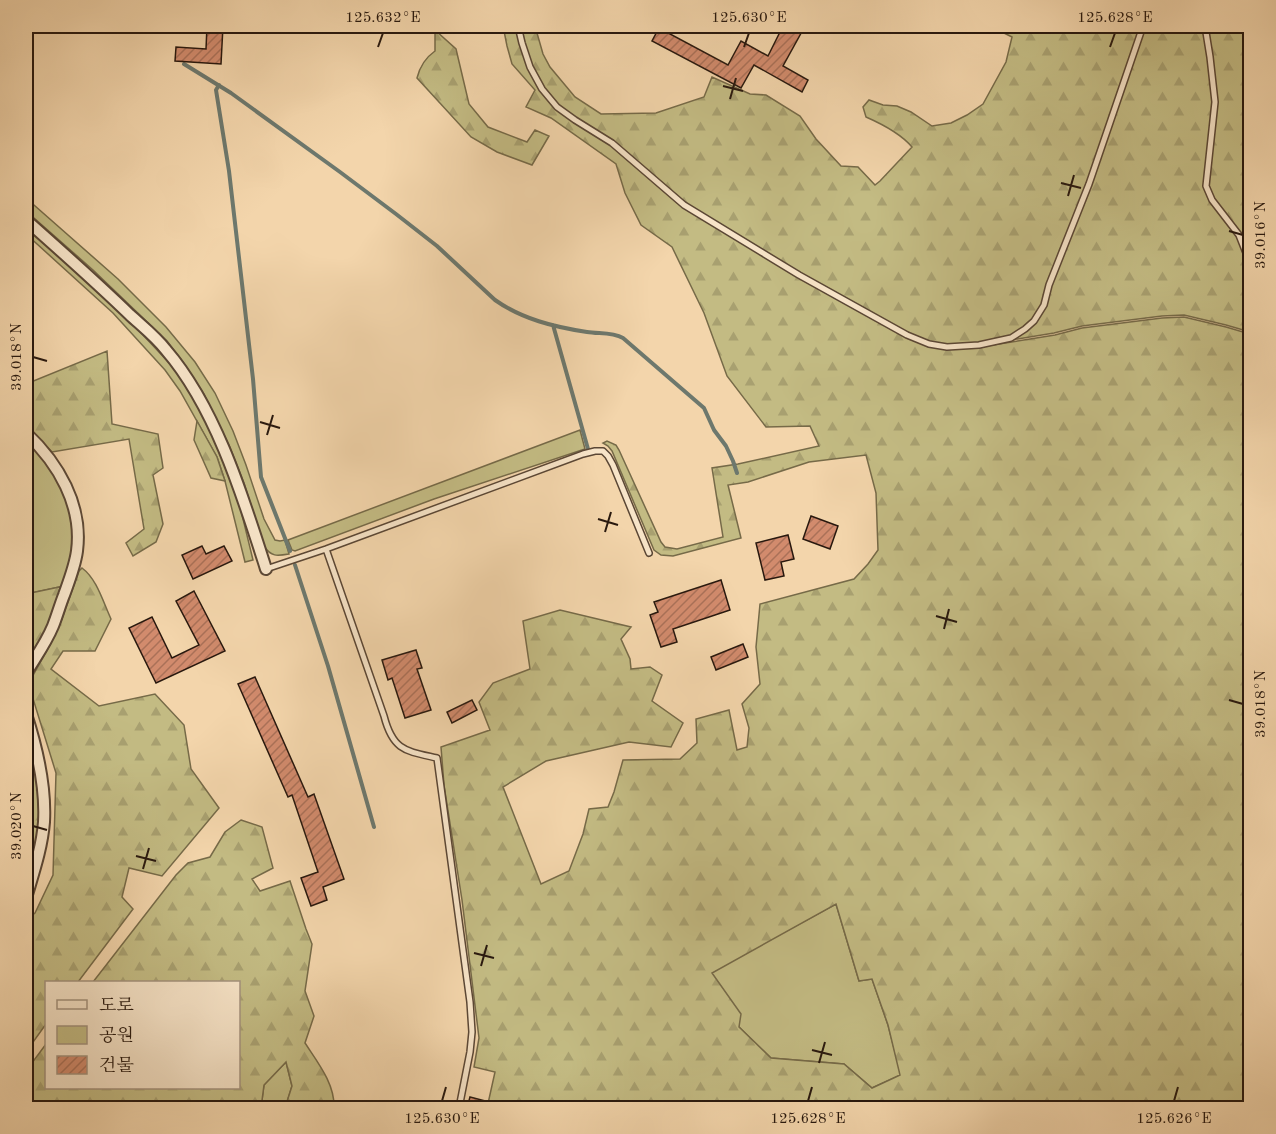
<svg xmlns="http://www.w3.org/2000/svg" width="1276" height="1134" font-family="'Old Standard TT','Noto Serif KR',serif">
  <style>
    .green { fill: #c3bb83; stroke: #766a48; stroke-width: 1.5 }
    .forest { fill: url(#forest-firs); stroke: #766a48; stroke-width: 1.5; fill-rule: evenodd }
    .lines { fill: none; stroke-linecap: round; stroke-linejoin: round }
    .stream { stroke: #6d786d; stroke-width: 4 }
    .building { fill: url(#building-hatch); stroke: #28180e; stroke-width: 1.5 }
    .service-casing { stroke: #5b4735; stroke-width: 8 }
    .minor-casing { stroke: #5b4735; stroke-width: 14 }
    .service { stroke: #f7e4c8; stroke-width: 5 }
    .minor { stroke: #f7e4c8; stroke-width: 10 }
    .ticks { fill: none; stroke: #28180e; stroke-width: 2 }
    .neatline { fill: none; stroke: #28180e; stroke-width: 2 }
    .ticks-label { font-size: 15px; text-anchor: middle; fill: #28180e }
  </style>
  <defs>
    <pattern id="forest-firs" width="22" height="20" patternUnits="userSpaceOnUse" patternTransform="scale(1.5)"><rect width="22" height="20" fill="#c3bb83"/><path d="M5 1l3.5 6h-7zM16 11l3.5 6h-7z" fill="#a8a070"/></pattern>
    <pattern id="building-hatch" width="6" height="6" patternUnits="userSpaceOnUse" patternTransform="scale(1.5)"><rect width="6" height="6" fill="#d28b6d"/><path d="M-1 1l2-2M0 6l6-6M5 7l2-2" fill="none" stroke="#aa7158"/></pattern>
  </defs>
  <rect width="100%" height="100%" fill="#f3d5ab"/>
  <filter id="stains"><feTurbulence type="fractalNoise" baseFrequency=".00333" numOctaves="4"/><feColorMatrix values="0 0 0 0 .2 0 0 0 0 .09 0 0 0 0 .02 0 0 0 .5 -.17"/></filter>
  <radialGradient id="worn" r=".72"><stop offset=".6" stop-color="#630" stop-opacity="0"/><stop offset="1" stop-color="#630" stop-opacity=".3"/></radialGradient>
  <path class="green" d="M 26,198 L 118,279 L 166,327 L 195,362 L 215,393 L 233,431 L 246,465 L 264,519 L 275,540 L 280,541 L 285,540 L 289,554 C 277,556 271,557 264,546 L 244,483 L 229,445 L 204,394 L 183,362 L 167,341 L 93,270 L 26,211 Z
    M 26,226 L 97,289 L 129,320 L 173,367 L 191,391 L 206,417 L 236,490 L 253,560 L 245,562 L 225,481 L 217,457 L 180,391 L 165,370 L 113,313 L 26,234 Z
    M 580,430 L 585,449 L 434,499 L 295,551 L 292,550 L 288,540 Z
    M 26,436 L 32,442 L 68,496 L 76,535 L 64,586 L 26,594 Z
    M 836,904 L 859,981 L 872,979 L 888,1025 L 901,1075 L 872,1088 L 844,1064 L 771,1058 L 739,1027 L 711,972 Z
    M 286,1062 L 292,1086 L 285,1108 L 261,1108 L 264,1085 Z"/>
  <path class="forest" d="M 503,26 L 516,26 L 520,44 L 555,108 L 611,145 L 683,207 L 928,346 L 980,347 L 1055,335 L 1082,328 L 1162,318 L 1184,317 L 1226,327 L 1250,334 L 1250,1108 L 487,1108 L 495,1072 L 474,1067 L 479,1038 L 462,900 L 444,785 L 441,747 L 490,730 L 479,702 L 493,683 L 530,669 L 523,621 L 560,610 L 631,627 L 621,639 L 630,659 L 631,669 L 650,667 L 662,675 L 652,701 L 683,723 L 671,747 L 629,742 L 546,761 L 503,787 L 541,884 L 569,871 L 583,834 L 589,809 L 608,807 L 614,792 L 623,760 L 680,759 L 697,743 L 696,719 L 729,710 L 737,750 L 747,747 L 749,728 L 742,704 L 760,684 L 756,647 L 760,604 L 854,579 L 868,564 L 878,550 L 876,493 L 866,455 L 809,462 L 748,482 L 728,485 L 741,538 L 673,556 L 661,555 L 654,550 L 612,451 L 608,446 L 603,443 L 607,441 L 616,445 L 619,450 L 661,542 L 665,547 L 677,549 L 723,537 L 712,468 L 738,464 L 819,446 L 810,426 L 766,427 L 727,376 L 704,313 L 672,247 L 641,225 L 625,193 L 616,164 L 551,118 L 526,107 L 535,90 L 512,64 L 507,46 ZM 836,904 L 859,981 L 872,979 L 888,1025 L 900,1075 L 872,1088 L 844,1064 L 771,1058 L 739,1027 L 741,1014 L 712,973 Z
    M 520,26 L 535,26 L 543,54 L 550,67 L 575,97 L 601,114 L 656,113 L 704,97 L 712,77 L 750,94 L 766,95 L 800,116 L 816,139 L 841,166 L 858,167 L 875,185 L 880,181 L 912,147 C 901,134 882,124 866,117 L 863,107 L 869,100 L 883,105 L 897,106 L 911,112 L 932,126 L 951,123 L 967,115 L 983,104 L 1006,62 L 1012,37 L 990,26 L 1141,26 L 1087,183 L 1042,304 L 1033,320 L 1024,328 L 1010,337 L 979,343 L 947,345 L 929,342 L 908,333 L 800,273 L 685,203 L 640,166 L 558,105 L 544,88 L 532,66 L 524,43 Z
    M 1145,26 L 1203,26 L 1208,57 L 1213,101 L 1204,186 L 1237,236 L 1250,267 L 1250,332 L 1226,325 L 1184,315 L 1162,316 L 1082,326 L 1054,333 L 1011,340 L 1036,323 L 1051,285 Z
    M 1207,26 L 1250,26 L 1250,258 L 1213,199 L 1208,185 L 1209,169 L 1216,120 L 1217,101 Z
    M 435,30 L 456,49 L 469,104 L 488,127 L 527,142 L 535,130 L 549,136 L 532,165 L 497,152 L 471,137 L 417,78 C 420,66 425,58 435,51 Z
    M 107,351 L 112,424 L 158,434 L 163,468 L 153,475 L 163,524 L 156,542 L 133,556 L 126,543 L 144,529 L 129,439 L 52,452 L 26,426 L 26,384 Z
    M 197,421 L 217,457 L 225,481 L 211,478 L 194,440 Z
    M 82,568 C 97,579 103,602 111,619 L 95,651 L 63,651 L 51,669 L 99,706 L 155,694 L 184,725 L 191,769 L 219,808 L 162,876 L 129,868 L 122,897 L 133,909 L 78,982 L 46,982 L 46,1024 L 26,1052 L 26,920 L 35,913 L 53,875 L 56,773 L 30,689 L 31,679 L 50,645 L 62,619 L 79,571 Z
    M 64,586 L 50,626 L 26,670 L 26,594 Z
    M 27,725 L 46,816 L 26,891 L 26,730 Z
    M 241,820 L 262,827 L 273,868 L 252,879 L 260,891 L 290,881 L 306,929 L 312,944 L 305,991 L 314,1016 L 305,1043 C 318,1063 335,1084 334,1108 L 285,1108 L 292,1086 L 286,1062 L 264,1085 L 261,1108 L 26,1108 L 26,1071 L 46,1044 L 46,1088 L 238,1088 L 238,982 L 93,982 L 176,875 L 188,863 L 210,857 L 225,832 Z"/>
  <g class="lines">
    <path class="stream" d="M 184,64 L 231,93 L 340,172 L 396,214 L 437,246 L 495,300 C 522,319 554,327 587,332 C 599,334 612,332 623,338 L 704,408 L 714,430 L 726,446 L 733,461 L 737,473
      M 219,85 L 216,90 L 229,171 L 253,379 L 261,477 L 290,551
      M 553,325 L 588,449
      M 295,565 L 328,666 L 374,827"/>
  </g>
  <path class="building" d="M 207,26 L 223,26 L 221,64 L 175,61 L 176,47 L 206,49 Z
    M 783,26 L 805,26 L 783,66 L 808,80 L 802,92 L 754,65 L 741,88 L 652,41 L 659,28 L 728,65 L 741,41 L 768,56 Z
    M 811,516 L 838,526 L 830,549 L 803,539 Z
    M 788,535 L 794,559 L 781,562 L 784,576 L 765,580 L 756,543 Z
    M 202,546 L 206,554 L 224,546 L 232,561 L 193,579 L 182,555 Z
    M 721,580 L 730,610 L 673,629 L 677,642 L 661,647 L 650,615 L 658,612 L 654,602 Z
    M 194,591 L 225,651 L 156,683 L 129,628 L 152,617 L 172,658 L 199,645 L 176,601 Z
    M 743,644 L 748,657 L 716,670 L 711,657 Z
    M 416,650 L 422,668 L 417,669 L 431,710 L 405,718 L 392,678 L 388,680 L 382,660 Z
    M 255,677 L 308,797 L 314,794 L 344,879 L 323,887 L 327,900 L 311,906 L 301,878 L 318,872 L 292,795 L 288,797 L 238,684 Z
    M 472,700 L 477,710 L 452,723 L 447,712 Z
    M 470,1097 L 501,1105 L 501,1108 L 467,1108 Z"/>
  <g class="lines">
    <g class="service-casing">
      <path id="service" d="M 35,26 L 84,30
        M 518,26 L 522,43 L 530,67 L 542,89 L 557,107 L 575,120 L 612,143 L 684,205 L 799,275 L 907,335 L 929,344 L 947,347 L 979,345 L 1011,338 L 1025,329 L 1034,321 L 1044,305 L 1049,285 L 1089,184 L 1143,26
        M 1205,26 L 1210,57 L 1215,102 L 1206,186 L 1212,200 L 1239,235 L 1250,263
        M 326,549 L 384,716 C 393,751 406,751 437,758 L 470,1002 L 472,1032 L 470,1052 L 459,1108
        M 266,569 L 326,549 L 583,454 L 595,451 L 603,451 L 608,456 L 613,465 L 649,553"/>
    </g>
    <g class="minor-casing">
      <path id="minor" d="M 26,220 C 61,251 96,282 130,315 C 142,326 156,337 166,350 C 216,408 243,497 266,569
        M 26,433 C 58,463 83,505 77,551 C 75,566 69,581 64,595 C 60,605 57,616 53,626 C 46,643 35,658 26,673
        M 26,714 C 37,748 46,786 44,822 C 42,848 33,874 26,898"/>
    </g>
    <use href="#service" class="service"/>
    <use href="#minor" class="minor"/>
  </g>
  <path class="ticks" d="M 378,47 L 383,33M 744,47 L 749,33M 1110,47 L 1115,33M 723,86 L 743,91M 730,99 L 736,78M 1061,183 L 1081,188M 1068,196 L 1074,175M 1229,231 L 1243,235M 33,357 L 47,361M 260,422 L 280,428M 267,435 L 273,415M 598,519 L 618,525M 605,532 L 611,512M 936,616 L 957,622M 944,629 L 949,609M 1229,700 L 1243,704M 33,826 L 47,830M 136,856 L 156,861M 143,869 L 149,848M 474,953 L 494,958M 481,966 L 487,945M 812,1050 L 832,1055M 819,1063 L 825,1042M 442,1101 L 446,1087M 808,1101 L 812,1087M 1174,1101 L 1178,1087"/>
  <rect width="1276" height="1134" fill="none" stroke="#f3d5ab" stroke-width="66"/>
  <rect x="45" y="981" width="195" height="108" fill="#f7e4c8" stroke="#a4927e" stroke-width="1.5"/>
  <rect x="57" y="1000" width="30" height="9" fill="#f7e4c8" stroke="#a4927e" stroke-width="1.5"/>
  <text x="99" y="1011" font-size="18" fill="#28180e">도로</text>
  <rect x="57" y="1026" width="30" height="18" fill="#c3bb83" stroke="#a4927e" stroke-width="1.5"/>
  <text x="99" y="1041" font-size="18" fill="#28180e">공원</text>
  <rect x="57" y="1056" width="30" height="18" fill="url(#building-hatch)" stroke="#a4927e" stroke-width="1.5"/>
  <text x="99" y="1071" font-size="18" fill="#28180e">건물</text>
  <rect x="33" y="33" width="1210" height="1068" class="neatline"/>
  <g class="ticks-label">
    <text x="383" y="22">125.632°E</text>
    <text x="749" y="22">125.630°E</text>
    <text x="1115" y="22">125.628°E</text>
    <text transform="translate(1260 235) rotate(-90)" y="5">39.016°N</text>
    <text transform="translate(16 357) rotate(-90)" y="5">39.018°N</text>
    <text transform="translate(1260 704) rotate(-90)" y="5">39.018°N</text>
    <text transform="translate(16 826) rotate(-90)" y="5">39.020°N</text>
    <text x="442" y="1123">125.630°E</text>
    <text x="808" y="1123">125.628°E</text>
    <text x="1174" y="1123">125.626°E</text>
  </g>
  <rect width="100%" height="100%" filter="url(#stains)"/>
  <rect width="100%" height="100%" fill="url(#worn)"/>
</svg>
